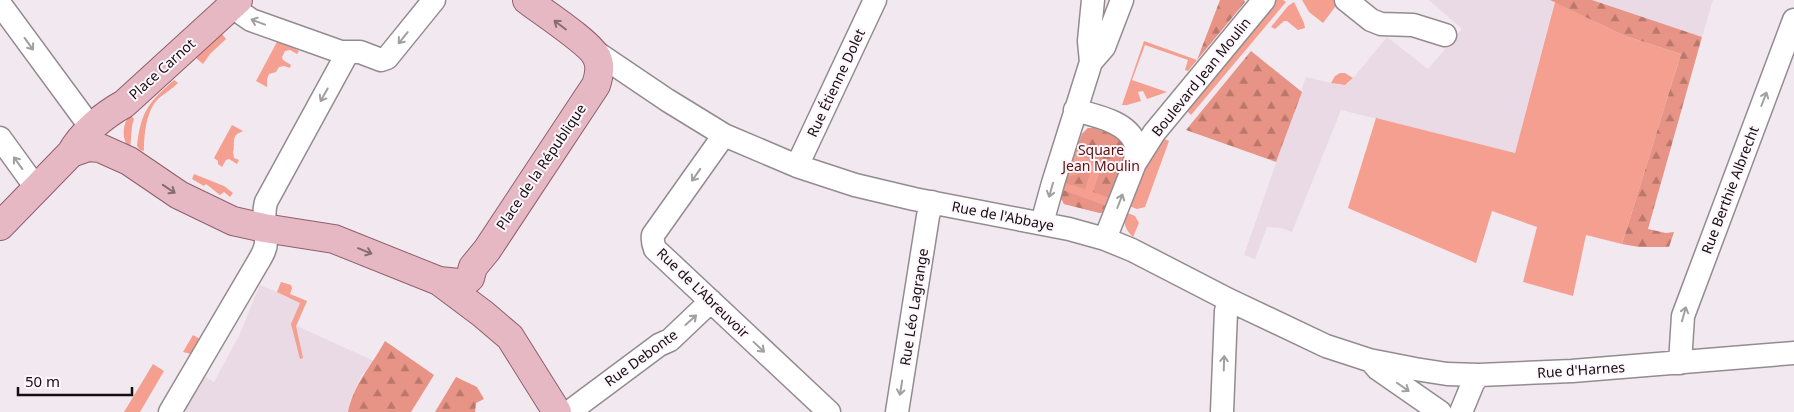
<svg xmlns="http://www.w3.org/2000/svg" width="1794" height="412" font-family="'Noto Sans',sans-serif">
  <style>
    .built { fill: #eadae5 }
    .green { fill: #f49f90 }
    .forest { fill: url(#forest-firs) }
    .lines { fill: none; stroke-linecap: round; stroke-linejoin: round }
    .minor-casing { stroke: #948b91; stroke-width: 25 }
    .major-casing { stroke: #905f6b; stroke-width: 30 }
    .minor { stroke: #fff; stroke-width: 22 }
    .major { stroke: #e5b8c3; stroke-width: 28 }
    .oneway { stroke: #a19fa0 }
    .oneway2 { stroke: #866c73 }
    .labels { text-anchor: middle; stroke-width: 4; stroke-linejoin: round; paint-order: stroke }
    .street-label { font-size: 14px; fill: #131012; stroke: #fff5fc }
    .park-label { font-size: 14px; fill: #5b1109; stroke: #fff5fc }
  </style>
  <defs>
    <pattern id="forest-firs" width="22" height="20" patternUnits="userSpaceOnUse" patternTransform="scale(1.25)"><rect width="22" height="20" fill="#e79385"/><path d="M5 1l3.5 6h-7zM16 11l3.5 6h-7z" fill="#ba776b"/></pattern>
  </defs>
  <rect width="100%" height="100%" fill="#f2e8ef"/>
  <path class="built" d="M 1429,0 L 1555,0 L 1515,153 L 1341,110 L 1292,232 L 1281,228 L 1267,227 L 1255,259 L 1244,255 L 1306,77 L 1340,85 L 1349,83 L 1387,37 L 1428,69 L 1462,29 Z
    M 1592,0 L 1713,0 L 1702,37 Z
    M 281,282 L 291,285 L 292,288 L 290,294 L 307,301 L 297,326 L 374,361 L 362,375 L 350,400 L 348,412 L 184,412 L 205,377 L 214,382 L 239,336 L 260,285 L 277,292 Z"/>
  <path class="green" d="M 1272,0 L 1283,0 L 1286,2 L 1191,115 L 1187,111 L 1258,25 L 1269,8 Z
    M 1302,0 L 1335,0 L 1338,3 L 1323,23 L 1309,12 Z
    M 1294,2 L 1304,23 L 1305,28 L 1298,30 L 1287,21 L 1284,21 L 1275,29 L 1271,27 L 1288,6 Z
    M 1555,2 L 1625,36 L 1681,54 L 1622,244 L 1586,235 L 1573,296 L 1523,282 L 1537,227 L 1492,211 L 1476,263 L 1348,208 L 1376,118 L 1515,153 Z
    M 222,34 L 226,39 L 210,54 L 203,64 L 196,58 Z
    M 278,40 L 299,51 L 297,54 L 290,50 L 285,51 L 282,57 L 283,60 L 291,65 L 290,68 L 284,66 L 279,67 L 276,72 L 269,74 L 267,79 L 267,87 L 256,81 Z
    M 1144,41 L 1197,60 L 1188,71 L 1185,70 L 1188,60 L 1145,45 L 1132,80 L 1167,92 L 1147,99 L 1143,91 L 1138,92 L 1141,101 L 1127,105 L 1122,105 Z
    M 1340,73 L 1345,73 L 1353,78 L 1345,85 L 1331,83 L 1335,76 Z
    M 174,80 L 178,83 C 172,89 165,93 159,98 C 146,110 144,135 144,151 L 140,150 L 137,146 C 141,111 149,102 174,80 Z
    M 130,114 L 134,119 L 132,126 L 130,150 C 121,139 122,125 130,114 Z
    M 232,125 L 243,131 C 241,132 239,133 237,134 C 232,138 235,147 233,152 L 234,158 L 239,160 L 237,164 L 229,159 L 226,160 L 222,167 L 218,164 L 218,161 L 214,158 Z
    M 1088,128 L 1093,128 L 1123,138 L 1108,209 L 1100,213 L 1064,204 L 1060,196 L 1082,134 Z
    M 1165,139 L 1169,141 L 1145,207 L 1137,209 L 1127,205 L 1150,158 Z
    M 194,174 L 224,186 L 233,193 L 230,197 L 224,192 L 220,195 L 206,184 L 204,186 L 192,179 Z
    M 1125,212 L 1135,216 L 1139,223 L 1133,237 C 1125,229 1123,223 1125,212 Z
    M 281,282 L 291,285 L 292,288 L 290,294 L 307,301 L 296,326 L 303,358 L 300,359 L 291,324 L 300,303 L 277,292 Z
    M 193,335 L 205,342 L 191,354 L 183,352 Z
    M 153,364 L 164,371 L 140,412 L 124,412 Z"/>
  <path class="forest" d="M 1220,0 L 1244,0 L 1245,2 L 1197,60 Z
    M 1550,0 L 1592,0 L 1702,37 L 1648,229 L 1666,233 L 1674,232 L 1669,247 L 1639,247 L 1622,244 L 1681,54 L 1625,36 Z
    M 1251,51 L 1302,92 L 1276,162 L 1186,130 Z
    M 1088,128 L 1093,128 L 1123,138 L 1130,146 L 1112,199 L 1093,192 L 1103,162 L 1096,159 L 1094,163 L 1076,151 L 1082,134 Z
    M 1091,170 L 1085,189 L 1065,183 L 1067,177 Z
    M 1063,190 L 1109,207 L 1105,212 L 1100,213 L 1064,204 L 1060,196 Z
    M 385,341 L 434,375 L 411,412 L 348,412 C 353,385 372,365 385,341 Z
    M 456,377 L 477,387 L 484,399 L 476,403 L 475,412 L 435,412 Z"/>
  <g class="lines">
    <g class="minor-casing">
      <path id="minor" d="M 1346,0 L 1371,20 L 1381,24 L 1413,25 L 1445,35
        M 0,4 L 92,129
        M 231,6 L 251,20 L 341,52 L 360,52 L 381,60 L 387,58 L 434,0
        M 593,50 L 667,100 L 724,135 L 797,166 L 855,185 L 914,199 L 1069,229 L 1105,239 L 1132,250 L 1229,300 L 1326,346 L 1369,360 L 1415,369 L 1447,374 L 1479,375 L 1572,371 L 1794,353
        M 1091,62 L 1089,41 L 1093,0
        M 1075,110 C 1095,116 1127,121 1135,143 C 1137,149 1135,157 1135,163
        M 724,135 L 653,235 C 652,241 653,244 655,249 L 829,412
        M 0,138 L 37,189
        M 797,166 L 875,0
        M 1042,223 L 1053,183 L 1091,62 L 1104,47 L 1122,0
        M 1105,239 L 1135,163 L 1154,133 L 1264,0
        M 1372,362 L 1378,369 L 1440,412
        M 1680,363 L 1683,316 L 1794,20
        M 170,412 L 257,264 C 261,257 266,250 266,242 C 266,228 262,216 266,202 L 348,52
        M 569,412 L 659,345 L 670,340 L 711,301
        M 897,412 L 928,216 L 932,202
        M 1222,412 L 1226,311 L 1229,300
        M 1461,412 L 1473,383 L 1479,375"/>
    </g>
    <g class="major-casing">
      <path id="major" d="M 71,153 L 88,147 L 100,148 L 129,161 L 179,195 L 233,221 L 264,228 L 334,239 L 439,281 L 483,314 L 510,337 L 557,412
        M 0,226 L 71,153 C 82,133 104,115 124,104 L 238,0
        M 439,281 L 459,283 L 466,281 L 470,278 L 473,267 L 487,250 L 596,85 C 599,76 601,66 597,58 C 592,44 541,11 527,0"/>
    </g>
    <use href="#minor" class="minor"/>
    <use href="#major" class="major"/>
  </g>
  <defs><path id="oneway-shaft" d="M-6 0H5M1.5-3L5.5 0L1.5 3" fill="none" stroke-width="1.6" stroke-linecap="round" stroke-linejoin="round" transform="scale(1.25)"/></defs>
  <g class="oneway">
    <use href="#oneway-shaft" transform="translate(258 22) rotate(-159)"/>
    <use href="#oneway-shaft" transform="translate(403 38) rotate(129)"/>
    <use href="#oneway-shaft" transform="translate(29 44) rotate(54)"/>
    <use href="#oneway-shaft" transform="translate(324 95) rotate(119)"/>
    <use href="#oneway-shaft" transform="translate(1764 99) rotate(-69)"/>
    <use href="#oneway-shaft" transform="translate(18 163) rotate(-126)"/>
    <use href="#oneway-shaft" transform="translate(696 175) rotate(125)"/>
    <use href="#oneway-shaft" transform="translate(1051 190) rotate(106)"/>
    <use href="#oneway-shaft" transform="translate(1120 201) rotate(-69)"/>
    <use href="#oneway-shaft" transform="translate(1684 314) rotate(-74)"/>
    <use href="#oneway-shaft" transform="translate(691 320) rotate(-42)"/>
    <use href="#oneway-shaft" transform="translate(759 347) rotate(43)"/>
    <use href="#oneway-shaft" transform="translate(1224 363) rotate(-88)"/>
    <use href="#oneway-shaft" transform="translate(1403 387) rotate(35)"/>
    <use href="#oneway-shaft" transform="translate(901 388) rotate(99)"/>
  </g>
  <g class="oneway2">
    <use href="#oneway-shaft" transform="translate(560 25) rotate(-143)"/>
    <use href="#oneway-shaft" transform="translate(169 189) rotate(34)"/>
    <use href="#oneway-shaft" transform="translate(365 251) rotate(22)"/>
  </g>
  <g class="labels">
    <g class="street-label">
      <text transform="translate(162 69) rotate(-42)" y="5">Place Carnot</text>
      <text transform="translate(1201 77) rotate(-51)" y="5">Boulevard Jean Moulin</text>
      <text transform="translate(836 83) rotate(-65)" y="5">Rue Étienne Dolet</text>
      <text transform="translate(541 167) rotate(-56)" y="5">Place de la République</text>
      <text transform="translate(1730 190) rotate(-69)" y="5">Rue Berthie Albrecht</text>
      <text transform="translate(1003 216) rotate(11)" y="5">Rue de l'Abbaye</text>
      <text transform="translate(703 293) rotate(44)" y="5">Rue de L'Abreuvoir</text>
      <text transform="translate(914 307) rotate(-81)" y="5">Rue Léo Lagrange</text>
      <text transform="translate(641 358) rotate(-36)" y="5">Rue Debonte</text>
      <text transform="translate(1581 370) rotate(-4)" y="5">Rue d'Harnes</text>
    </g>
    <g class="park-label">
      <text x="1101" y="155">Square<tspan x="1101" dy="16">Jean Moulin</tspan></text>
    </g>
  </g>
  <path d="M18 387v8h114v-8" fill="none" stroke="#131012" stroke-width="2.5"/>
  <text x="25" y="387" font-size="15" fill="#131012" stroke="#fff5fc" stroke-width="4" paint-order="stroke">50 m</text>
</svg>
